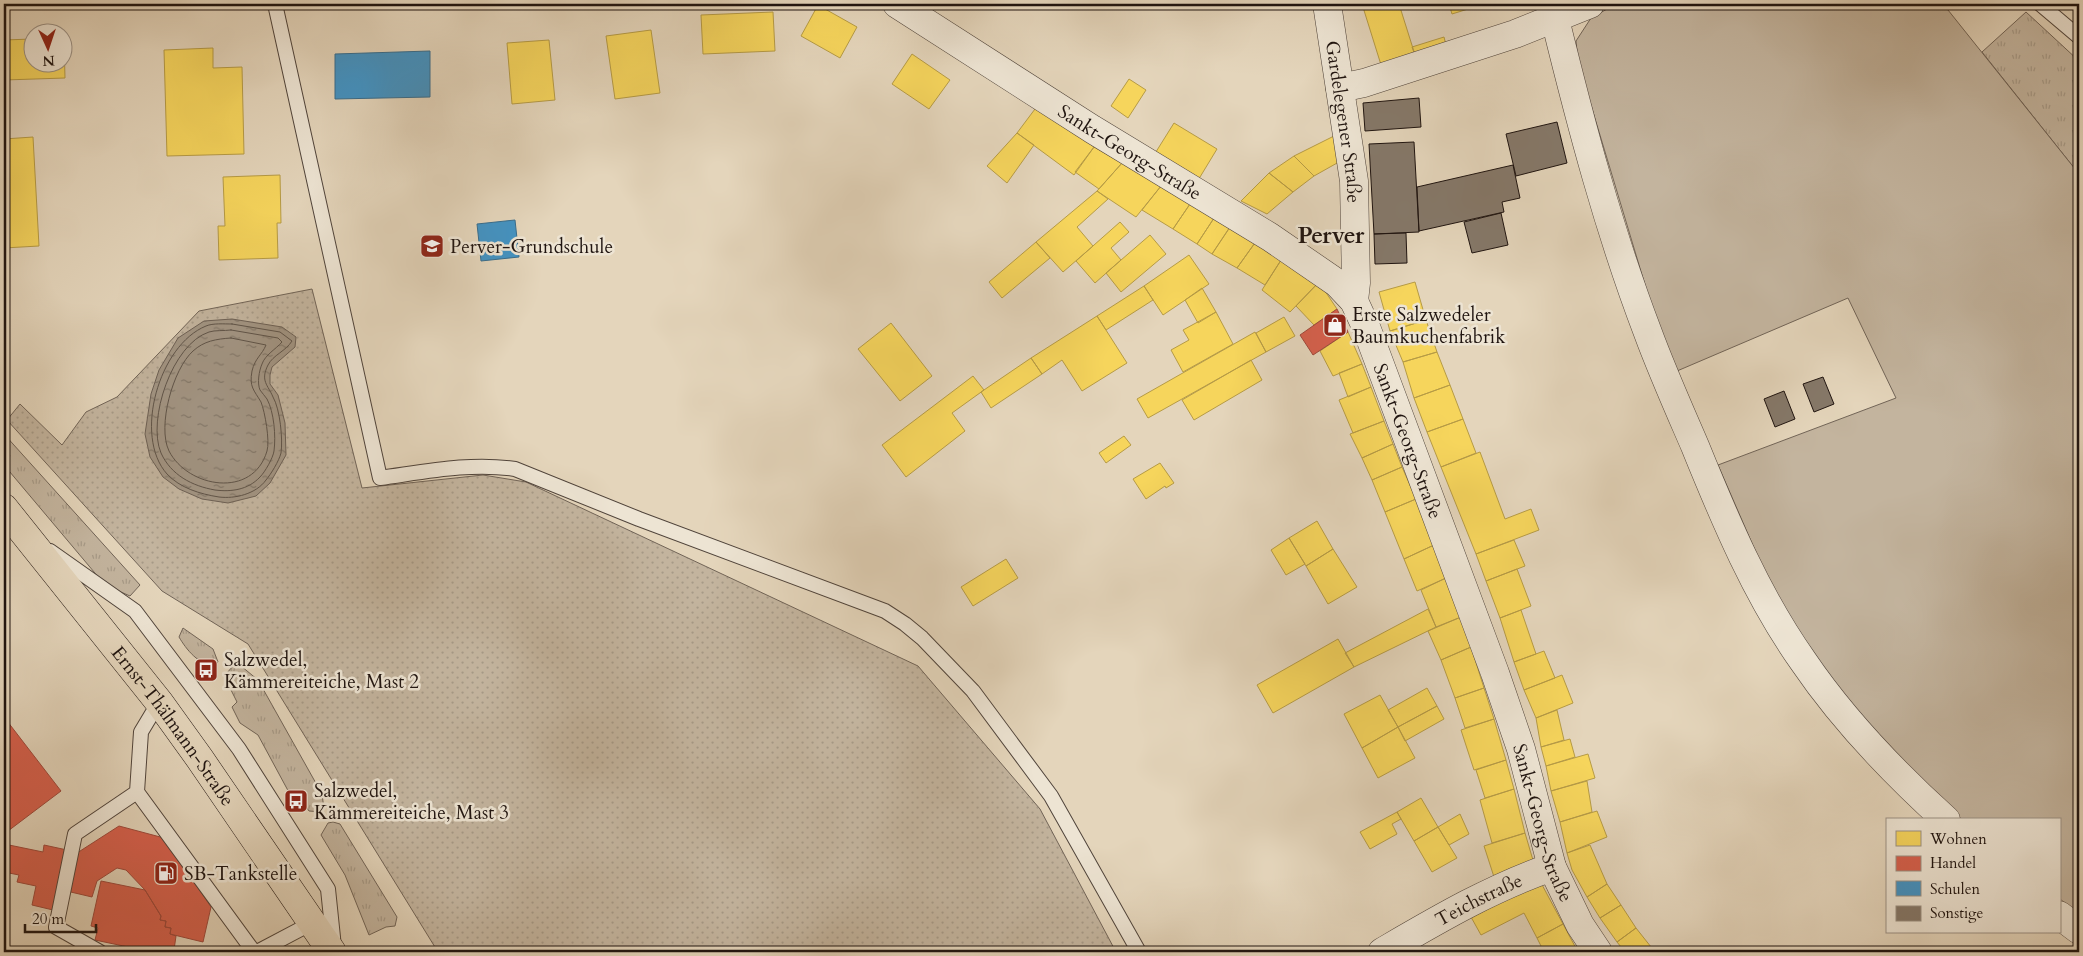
<svg xmlns="http://www.w3.org/2000/svg" width="2083" height="956" font-family="Cardo,serif">
  <style>
    .grass { fill: url(#grass-tufts); stroke: #716457 }
    .park { fill: url(#park-dots); stroke: #716457 }
    .garden { fill: #c3b49e; stroke: #716457 }
    .water { fill: url(#water-ripples); stroke: #6d6054 }
    .homes { fill: #f6d55c; stroke: #b69b45 }
    .shops { fill: #d6604d; stroke: #9f493b }
    .schools { fill: #4393c3; stroke: #386d8d }
    .lines { fill: none; stroke-linecap: round; stroke-linejoin: round }
    .shore { stroke: #605448; stroke-width: 1 }
    .building { fill: #857869; stroke: #1f1410 }
    .service-casing { stroke: #50443b; stroke-width: 16 }
    .minor-casing { stroke: #50443b; stroke-width: 29 }
    .primary-casing { stroke: #1f1410; stroke-width: 29 }
    .service { stroke: #ede4d3; stroke-width: 14 }
    .minor { stroke: #ede4d3; stroke-width: 28 }
    .primary { stroke: #e4d5bb; stroke-width: 28 }
    .labels { text-anchor: middle; stroke-width: 5; stroke-linejoin: round; paint-order: stroke }
    .street-label { font-size: 19px; fill: #1f1410; stroke: #ede4d3 }
    .poi-label { font-size: 19px; fill: #1f1410; stroke: #ede4d3; text-anchor: start }
    .district-label { font-size: 24px; font-weight: bold; fill: #1f1410; stroke: #ede4d3 }
  </style>
  <defs>
    <pattern id="grass-tufts" width="24" height="20" patternUnits="userSpaceOnUse" patternTransform="scale(1.25)"><rect width="24" height="20" fill="#c3b49e"/><path d="M3 7l-1-3M5 7V3M7 7l1-3M15 17l-1-3M17 17v-4M19 17l1-3" fill="none" stroke="#a79a87"/></pattern>
    <pattern id="park-dots" width="8" height="8" patternUnits="userSpaceOnUse" patternTransform="scale(1.25)"><rect width="8" height="8" fill="#c3b49e"/><path d="M2 2h.1M6 6h.1" fill="none" stroke="#a79a87" stroke-width="1.8" stroke-linecap="round"/></pattern>
    <pattern id="water-ripples" width="26" height="14" patternUnits="userSpaceOnUse" patternTransform="scale(1.25)"><rect width="26" height="14" fill="#a19381"/><path d="M2 4q2-2 4 0t4 0M15 11q2-2 4 0t4 0" fill="none" stroke="#837768"/></pattern>
  </defs>
  <rect width="100%" height="100%" fill="#e4d5bb"/>
  <filter id="stains"><feTurbulence type="fractalNoise" baseFrequency=".004" numOctaves="4"/><feColorMatrix values="0 0 0 0 .2 0 0 0 0 .09 0 0 0 0 .02 0 0 0 .5 -.17"/></filter>
  <radialGradient id="worn" r=".72"><stop offset=".6" stop-color="#630" stop-opacity="0"/><stop offset="1" stop-color="#630" stop-opacity=".3"/></radialGradient>
  <path class="grass" d="M 2026,12 L 2079,61 L 2079,174 L 1982,52 Z
    M 4,434 L 140,585 L 130,596 L 105,585 L 4,465 Z
    M 183,628 L 213,649 L 218,662 L 215,665 C 199,666 186,649 179,637 Z
    M 233,666 L 241,666 L 258,680 L 322,794 L 324,809 L 322,812 L 309,811 L 302,801 L 292,798 L 258,735 L 240,723 L 232,707 L 237,702 L 228,684 L 226,674 Z
    M 333,822 L 340,824 L 397,917 L 395,926 L 386,927 L 369,935 L 345,875 L 321,835 L 328,823 Z"/>
  <path class="park" d="M 312,289 L 362,488 L 483,475 L 526,482 L 918,666 L 1040,809 L 1116,952 L 438,952 L 248,644 L 162,591 L 7,420 L 20,404 L 62,445 L 86,412 L 117,397 L 199,311 Z"/>
  <path class="garden" d="M 1616,4 L 1940,4 L 1948,10 L 2079,174 L 2079,915 L 2059,898 L 2059,820 L 1963,820 L 1894,763 L 1784,617 L 1718,465 L 1896,398 L 1848,298 L 1677,371 L 1658,328 L 1578,62 L 1576,41 L 1591,18 Z"/>
  <path class="water" d="M 232,319 L 282,327 L 296,337 L 295,347 L 272,367 L 270,375 L 270,384 L 278,395 L 285,423 L 286,455 L 270,483 L 256,496 L 228,503 L 202,499 L 179,489 L 163,477 L 150,457 L 145,434 L 151,394 L 159,370 L 178,338 L 204,321 Z"/>
  <path class="homes" d="M 1362,4 L 1399,4 L 1416,58 L 1382,68 Z
    M 1449,4 L 1484,4 L 1452,14 Z
    M 818,5 L 857,27 L 840,58 L 801,36 Z
    M 773,12 L 775,51 L 703,54 L 701,15 Z
    M 651,30 L 660,93 L 615,99 L 606,36 Z
    M 1444,37 L 1447,49 L 1416,58 L 1412,47 Z
    M 32,39 L 32,62 L 62,62 L 64,39 L 65,78 L 4,80 L 4,40 Z
    M 549,40 L 555,100 L 512,104 L 507,43 Z
    M 213,48 L 213,68 L 242,67 L 244,154 L 167,156 L 164,50 Z
    M 912,54 L 950,80 L 929,109 L 892,84 Z
    M 1129,79 L 1146,90 L 1128,118 L 1111,106 Z
    M 1038,105 L 1094,147 L 1074,175 L 1017,133 Z
    M 1174,123 L 1217,149 L 1197,182 L 1154,155 Z
    M 1017,133 L 1034,145 L 1007,183 L 987,166 Z
    M 1338,134 L 1346,158 L 1314,176 L 1294,156 Z
    M 33,137 L 39,246 L 4,248 L 4,139 Z
    M 1094,147 L 1122,163 L 1099,189 L 1075,172 Z
    M 1294,156 L 1314,176 L 1293,192 L 1269,173 Z
    M 1122,163 L 1161,186 L 1136,217 L 1097,191 Z
    M 1269,173 L 1293,192 L 1267,214 L 1241,201 Z
    M 280,175 L 281,223 L 277,223 L 278,258 L 219,260 L 218,226 L 225,226 L 223,177 Z
    M 1161,186 L 1190,204 L 1173,229 L 1142,210 Z
    M 1097,191 L 1108,199 L 1077,227 L 1093,246 L 1063,272 L 1036,242 Z
    M 1190,204 L 1216,215 L 1197,244 L 1173,229 Z
    M 1216,215 L 1232,224 L 1212,254 L 1197,244 Z
    M 1120,222 L 1129,232 L 1111,248 L 1121,260 L 1095,283 L 1076,261 Z
    M 1232,224 L 1257,240 L 1237,268 L 1212,254 Z
    M 1150,235 L 1166,254 L 1121,292 L 1106,273 Z
    M 1257,240 L 1283,257 L 1265,285 L 1237,268 Z
    M 1036,242 L 1050,258 L 1002,298 L 989,282 Z
    M 1189,255 L 1209,284 L 1163,315 L 1144,286 Z
    M 1283,257 L 1319,282 L 1290,312 L 1262,290 Z
    M 1319,282 L 1337,309 L 1314,325 L 1296,306 Z
    M 1415,282 L 1426,320 L 1390,331 L 1379,292 Z
    M 1144,286 L 1153,300 L 1106,330 L 1097,316 Z
    M 1202,288 L 1216,312 L 1198,323 L 1185,300 Z
    M 1216,312 L 1233,344 L 1183,372 L 1171,350 L 1189,340 L 1183,330 Z
    M 1097,316 L 1127,363 L 1082,391 L 1062,360 L 1042,374 L 1031,358 Z
    M 1284,317 L 1295,336 L 1266,352 L 1256,333 Z
    M 1426,320 L 1437,352 L 1403,362 L 1390,331 Z
    M 891,323 L 932,376 L 900,401 L 858,349 Z
    M 1255,332 L 1266,352 L 1148,418 L 1137,399 Z
    M 1348,332 L 1362,364 L 1333,376 L 1320,351 Z
    M 1437,352 L 1450,385 L 1414,398 L 1403,362 Z
    M 1031,358 L 1042,374 L 991,408 L 981,392 Z
    M 1251,360 L 1262,380 L 1194,420 L 1182,400 Z
    M 1362,364 L 1371,387 L 1348,397 L 1339,373 Z
    M 973,376 L 984,390 L 952,413 L 965,431 L 906,477 L 882,445 Z
    M 1450,385 L 1463,419 L 1427,432 L 1414,398 Z
    M 1371,387 L 1384,421 L 1353,433 L 1339,400 Z
    M 1463,419 L 1476,453 L 1441,467 L 1427,432 Z
    M 1384,421 L 1393,444 L 1362,458 L 1350,434 Z
    M 1124,436 L 1131,445 L 1106,463 L 1099,453 Z
    M 1393,444 L 1402,467 L 1372,480 L 1362,458 Z
    M 1480,452 L 1505,519 L 1531,509 L 1539,530 L 1476,554 L 1441,467 Z
    M 1160,463 L 1174,483 L 1166,488 L 1165,486 L 1146,499 L 1133,479 Z
    M 1402,467 L 1416,499 L 1385,512 L 1372,480 Z
    M 1416,499 L 1434,545 L 1404,559 L 1385,512 Z
    M 1317,521 L 1333,549 L 1306,566 L 1289,538 Z
    M 1289,538 L 1305,564 L 1286,575 L 1271,550 Z
    M 1514,540 L 1525,566 L 1486,581 L 1476,554 Z
    M 1434,545 L 1446,578 L 1417,591 L 1404,559 Z
    M 1333,549 L 1357,587 L 1328,604 L 1306,566 Z
    M 1006,559 L 1018,578 L 973,606 L 961,587 Z
    M 1517,569 L 1531,606 L 1500,618 L 1486,581 Z
    M 1446,578 L 1461,617 L 1436,627 L 1421,590 Z
    M 1428,609 L 1436,627 L 1354,667 L 1345,653 Z
    M 1521,610 L 1536,654 L 1514,662 L 1500,618 Z
    M 1461,617 L 1471,647 L 1441,660 L 1428,631 Z
    M 1338,639 L 1354,667 L 1273,713 L 1257,685 Z
    M 1471,647 L 1484,688 L 1455,698 L 1441,660 Z
    M 1544,651 L 1555,678 L 1524,690 L 1514,662 Z
    M 1562,675 L 1573,703 L 1536,718 L 1524,690 Z
    M 1427,688 L 1437,706 L 1398,727 L 1388,710 Z
    M 1484,688 L 1494,719 L 1465,728 L 1455,698 Z
    M 1380,695 L 1398,727 L 1362,748 L 1344,714 Z
    M 1437,706 L 1444,719 L 1405,741 L 1398,727 Z
    M 1557,710 L 1564,740 L 1541,747 L 1536,718 Z
    M 1494,719 L 1506,760 L 1474,770 L 1461,730 Z
    M 1398,727 L 1415,758 L 1378,778 L 1362,748 Z
    M 1570,739 L 1575,757 L 1546,766 L 1541,747 Z
    M 1588,754 L 1595,778 L 1551,791 L 1546,766 Z
    M 1506,760 L 1514,789 L 1485,798 L 1476,770 Z
    M 1587,781 L 1592,812 L 1560,822 L 1551,791 Z
    M 1514,789 L 1525,833 L 1492,843 L 1480,800 Z
    M 1421,798 L 1438,827 L 1414,841 L 1397,812 Z
    M 1597,811 L 1607,837 L 1567,853 L 1560,822 Z
    M 1397,812 L 1401,819 L 1392,824 L 1397,834 L 1370,849 L 1360,832 Z
    M 1460,814 L 1469,834 L 1449,845 L 1438,827 Z
    M 1438,827 L 1457,858 L 1432,872 L 1414,841 Z
    M 1525,833 L 1535,867 L 1495,880 L 1484,846 Z
    M 1590,845 L 1607,884 L 1587,897 L 1572,870 L 1567,853 Z
    M 1540,881 L 1563,924 L 1537,938 L 1524,913 L 1481,935 L 1471,917 Z
    M 1607,884 L 1621,905 L 1600,918 L 1587,897 Z
    M 1621,905 L 1636,928 L 1617,942 L 1600,918 Z
    M 1563,924 L 1578,952 L 1544,952 L 1537,938 Z
    M 1636,928 L 1655,952 L 1625,952 L 1617,942 Z"/>
  <path class="shops" d="M 1337,309 L 1348,332 L 1313,355 L 1300,335 Z
    M 4,717 L 61,791 L 4,834 Z
    M 119,826 L 164,838 L 211,907 L 203,942 L 170,934 L 171,928 L 165,927 L 166,921 L 160,920 L 161,916 L 145,890 L 126,870 L 117,868 L 97,881 L 92,897 L 58,889 L 63,862 Z
    M 9,845 L 43,852 L 44,845 L 67,850 L 53,910 L 32,905 L 36,886 L 17,882 L 19,875 L 4,872 L 4,847 Z
    M 101,881 L 145,890 L 161,916 L 160,920 L 166,921 L 165,927 L 171,928 L 170,934 L 176,936 L 174,950 L 161,948 L 160,952 L 152,952 L 95,940 L 98,928 L 91,926 Z"/>
  <path class="schools" d="M 430,51 L 430,97 L 335,99 L 335,54 Z
    M 515,220 L 519,257 L 481,261 L 477,224 Z"/>
  <g class="lines">
    <path class="shore" d="M 232,324 L 280,332 L 292,341 C 286,351 273,355 268,365 C 260,381 268,385 273,397 C 280,409 283,439 281,453 C 279,461 271,474 266,480 C 256,494 235,499 219,497 C 200,494 180,488 167,474 C 133,436 159,345 206,326 C 213,323 224,324 232,324 Z
      M 231,330 L 278,338 L 282,342 C 276,349 265,355 262,364 C 259,371 257,383 260,390 C 262,393 265,396 267,399 C 274,412 276,436 274,451 C 273,458 265,472 260,477 C 248,490 231,492 215,490 C 192,486 171,475 161,453 C 147,420 172,344 209,332 C 215,330 224,331 231,330 Z
      M 231,338 L 266,345 C 262,355 255,358 252,371 C 249,387 254,390 261,402 C 265,412 270,441 267,451 C 253,499 188,488 169,451 C 157,426 173,369 193,351 C 204,341 216,339 231,338 Z"/>
  </g>
  <path class="building" d="M 1419,98 L 1421,127 L 1365,131 L 1363,103 Z
    M 1557,122 L 1567,163 L 1516,176 L 1506,134 Z
    M 1414,142 L 1419,232 L 1374,234 L 1369,144 Z
    M 1513,165 L 1520,198 L 1502,202 L 1504,212 L 1419,231 L 1417,187 Z
    M 1501,213 L 1508,245 L 1472,253 L 1464,222 Z
    M 1406,233 L 1407,263 L 1375,264 L 1374,234 Z
    M 1823,377 L 1834,404 L 1814,412 L 1803,384 Z
    M 1784,391 L 1795,419 L 1775,427 L 1764,399 Z"/>
  <g class="lines">
    <g class="service-casing">
      <path id="service" d="M 275,4 L 380,478 C 424,472 470,462 515,469 L 639,519 L 885,611 L 905,624 L 922,638 L 973,691 L 1051,796 L 1139,952
        M 2040,4 L 2079,37
        M 50,551 L 135,611 L 239,749 L 328,889 L 334,947
        M 159,702 L 141,732 L 137,792 L 254,952
        M 100,952 L 56,927 L 75,834 L 137,792
        M 257,952 L 312,923"/>
    </g>
    <g class="minor-casing">
      <g id="minor">
        <path id="s1" d="M 897,4 L 1092,129 L 1270,237 L 1337,283 L 1354,301 L 1366,327 L 1495,673 L 1521,749 L 1552,867 L 1580,925 L 1598,952"/>
        <path id="s2" d="M 1327,4 L 1354,181 L 1356,283 L 1354,301"/>
        <path d="M 1555,19 C 1581,125 1609,231 1648,333 C 1662,371 1679,409 1695,446 C 1725,520 1757,596 1803,661 C 1843,720 1893,772 1946,820"/>
        <path d="M 1340,88 L 1364,83 L 1515,34 L 1590,4"/>
        <path d="M 2059,915 L 2079,930"/>
        <path id="s3" d="M 1382,952 C 1437,920 1491,888 1552,867"/>
      </g>
    </g>
    <g class="primary-casing">
      <g id="primary">
        <path id="s4" d="M 4,508 L 159,702 L 200,759 L 332,952"/>
      </g>
    </g>
    <use href="#service" class="service"/>
    <use href="#minor" class="minor"/>
    <use href="#primary" class="primary"/>
  </g>
  <defs>
    <g id="school-square" transform="scale(1.25)"><rect x="-9" y="-9" width="18" height="18" rx="4" fill="#8f2418" stroke="#ede4d3"/><path d="M0-5L7-2L0 1L-7-2ZM-4 1L0 2.5L4 1V4Q0 6-4 4Z" fill="#fff"/></g>
    <g id="shop-square" transform="scale(1.25)"><rect x="-9" y="-9" width="18" height="18" rx="4" fill="#8f2418" stroke="#ede4d3"/><path d="M-5-2.5h2.3a2.7 3.5 0 0 1 5.4 0H5L5.5 6h-11ZM-1.5-2.5h3a1.5 2.3 0 0 0-3 0Z" fill="#fff"/></g>
    <g id="bus-square" transform="scale(1.25)"><rect x="-9" y="-9" width="18" height="18" rx="4" fill="#8f2418" stroke="#ede4d3"/><path d="M-5-6H5V4H4V6H2V4H-2V6H-4V4H-5ZM-3.5-4V0h7V-4ZM-3.5 1.2v1.5H-2V1.2ZM2 1.2v1.5H3.5V1.2Z" fill="#fff"/></g>
    <g id="fuel-square" transform="scale(1.25)"><rect x="-9" y="-9" width="18" height="18" rx="4" fill="#8f2418" stroke="#ede4d3"/><path d="M-5.5-6h7V0h2V4h1.3V-2.5L3-4.5l.8-.8L6-3V5H2.5V1h-1V6h-7ZM-4.2-4.7v3.2H.2V-4.7Z" fill="#fff"/></g>
  </defs>
  <g fill-rule="evenodd">
    <use href="#school-square" x="432" y="246"/>
    <use href="#shop-square" x="1335" y="325"/>
    <use href="#bus-square" x="206" y="670"/>
    <use href="#bus-square" x="296" y="801"/>
    <use href="#fuel-square" x="166" y="873"/>
  </g>
  <g class="labels">
    <g class="street-label">
      <text dy="7" stroke="none"><textPath href="#s2" startOffset="119">Gardelegener Straße</textPath></text>
      <text dy="7" stroke="none"><textPath href="#s1" startOffset="276">Sankt-Georg-Straße</textPath></text>
      <text dy="7" stroke="none"><textPath href="#s1" startOffset="696">Sankt-Georg-Straße</textPath></text>
      <text dy="7" stroke="none"><textPath href="#s4" startOffset="276">Ernst-Thälmann-Straße</textPath></text>
      <text dy="7" stroke="none"><textPath href="#s1" startOffset="1101">Sankt-Georg-Straße</textPath></text>
      <text dy="7" stroke="none"><textPath href="#s3" startOffset="110">Teichstraße</textPath></text>
    </g>
    <g class="poi-label">
      <text x="450" y="253">Perver-Grundschule</text>
      <text x="1352" y="321">Erste Salzwedeler<tspan x="1352" dy="22">Baumkuchenfabrik</tspan></text>
      <text x="224" y="666">Salzwedel,<tspan x="224" dy="22">Kämmereiteiche, Mast 2</tspan></text>
      <text x="314" y="797">Salzwedel,<tspan x="314" dy="22">Kämmereiteiche, Mast 3</tspan></text>
      <text x="184" y="880">SB-Tankstelle</text>
    </g>
    <g class="district-label">
      <text x="1331" y="243">Perver</text>
    </g>
  </g>
  <rect width="2083" height="956" fill="none" stroke="#e4d5bb" stroke-width="20"/>
  <rect x="5" y="5" width="2073" height="946" fill="none" stroke="#1f1410" stroke-width="2.5"/>
  <rect x="10" y="10" width="2063" height="936" fill="none" stroke="#1f1410"/>
  <rect x="1886" y="818" width="175" height="115" fill="#ede4d3" stroke="#9b9185"/>
  <rect x="1896" y="831" width="25" height="15" fill="#f6d55c" stroke="#9b9185"/>
  <text x="1930" y="844" font-size="15" fill="#1f1410">Wohnen</text>
  <rect x="1896" y="856" width="25" height="15" fill="#d6604d" stroke="#9b9185"/>
  <text x="1930" y="868" font-size="15" fill="#1f1410">Handel</text>
  <rect x="1896" y="881" width="25" height="15" fill="#4393c3" stroke="#9b9185"/>
  <text x="1930" y="894" font-size="15" fill="#1f1410">Schulen</text>
  <rect x="1896" y="906" width="25" height="15" fill="#857869" stroke="#9b9185"/>
  <text x="1930" y="918" font-size="15" fill="#1f1410">Sonstige</text>
  <g transform="translate(48 48) rotate(177)"><circle r="24" fill="#ede4d3" stroke="#9b9185"/>
  <path d="M0-4L9 19L0 12L-9 19Z" fill="#8f2418"/>
  <text y="-8" font-size="14" font-weight="bold" text-anchor="middle" fill="#1f1410">N</text>
  </g>
  <path d="M25 924v8h71v-8" fill="none" stroke="#1f1410" stroke-width="2.5"/>
  <text x="32" y="924" font-size="15" fill="#1f1410" stroke="#ede4d3" stroke-width="4" paint-order="stroke">20 m</text>
  <rect width="100%" height="100%" filter="url(#stains)"/>
  <rect width="100%" height="100%" fill="url(#worn)"/>
</svg>
